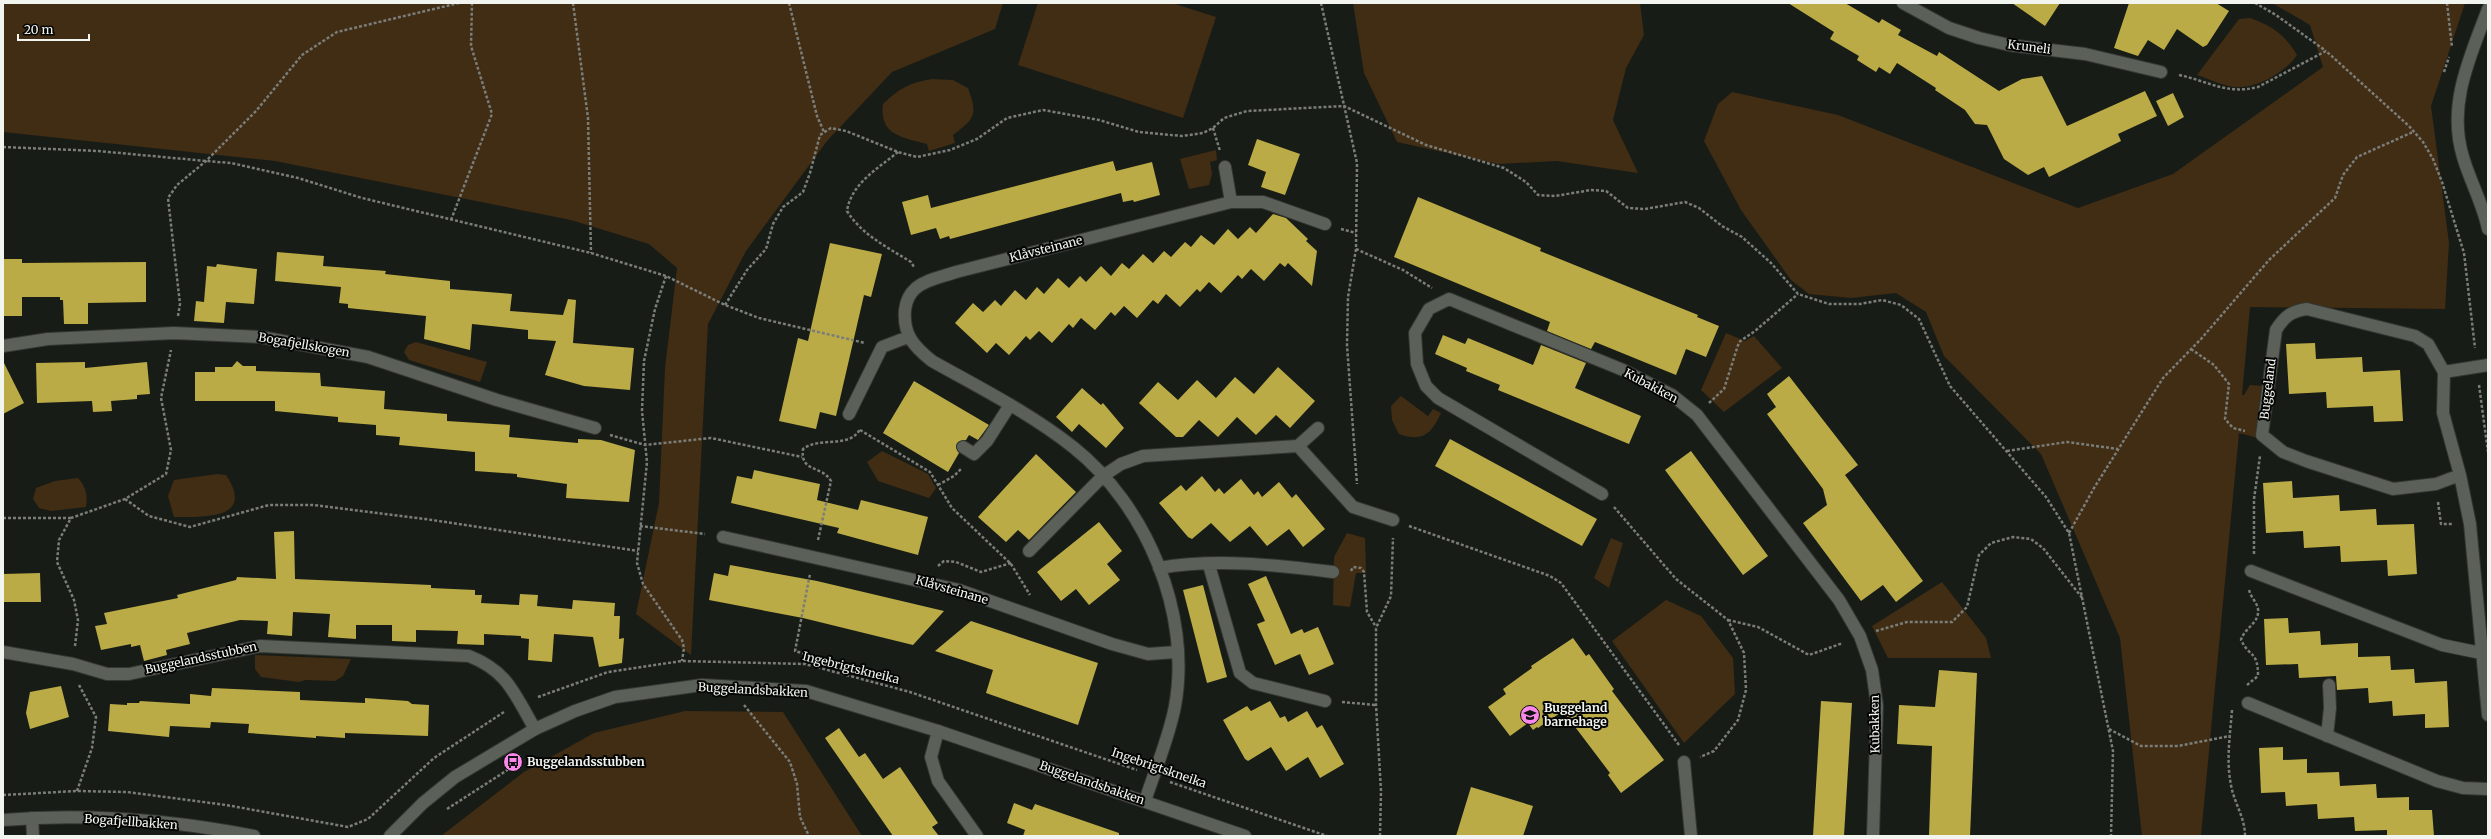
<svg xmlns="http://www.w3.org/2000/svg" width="2491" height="839" font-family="Merriweather,serif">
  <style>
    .green { fill: #412c14 }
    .building { fill: #baab46 }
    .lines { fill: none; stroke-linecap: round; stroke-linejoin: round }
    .service-casing { stroke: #333632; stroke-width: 14 }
    .minor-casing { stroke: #333632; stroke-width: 14 }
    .tertiary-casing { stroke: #333632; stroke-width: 14 }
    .path { stroke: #7a7d78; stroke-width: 2.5; stroke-dasharray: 3 2; stroke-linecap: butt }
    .service { stroke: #5b6058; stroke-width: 12 }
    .minor { stroke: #5b6058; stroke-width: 12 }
    .tertiary { stroke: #5b6058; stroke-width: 12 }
    .labels { text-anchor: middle; stroke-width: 4; stroke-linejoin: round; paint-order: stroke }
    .street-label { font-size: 12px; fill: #f1f4ef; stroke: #050604 }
    .poi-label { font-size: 12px; font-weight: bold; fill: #f1f4ef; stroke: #050604; text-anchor: start }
  </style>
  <rect width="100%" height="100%" fill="#181c16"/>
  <path class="green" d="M 3,3 L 1003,3 L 995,29 L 892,72 L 827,141 L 746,251 L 708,324 L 691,655 L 636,614 L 659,503 L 665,368 L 677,268 L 649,244 L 571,220 L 275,161 L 3,132 Z
    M 1038,3 L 1172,3 L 1216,17 L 1183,118 L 1018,65 Z
    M 1353,3 L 1640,3 L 1644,35 L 1626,68 L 1613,120 L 1638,173 L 1557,161 L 1498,164 L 1397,142 L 1364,73 Z
    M 2272,3 L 2465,3 L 2431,106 L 2449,243 L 2445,309 L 2250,307 L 2242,395 L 2244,395 L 2250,385 L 2263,386 L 2258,438 L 2239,433 L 2201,836 L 2142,836 L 2120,638 L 2041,454 L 1944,356 L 1926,312 L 1896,293 L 1851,298 L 1809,294 L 1791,280 L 1741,210 L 1704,141 L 1718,104 L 1732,92 L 1838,115 L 2078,208 L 2173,174 L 2323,67 L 2310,25 Z
    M 2250,18 C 2273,26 2284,34 2297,55 C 2286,72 2255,90 2233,87 C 2221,85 2209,79 2197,75 L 2239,19 Z
    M 932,79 L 953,80 L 968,88 C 978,115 975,118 953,135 L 955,143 L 929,151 L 927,144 C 902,137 879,135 883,104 C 900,88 909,83 932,79 Z
    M 1216,150 L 1217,160 L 1210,162 L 1212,174 L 1209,185 L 1189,189 L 1180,159 Z
    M 1726,333 L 1745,341 L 1754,336 L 1782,368 L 1724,412 L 1701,390 Z
    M 416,342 L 487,362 L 480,382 L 409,360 L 404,352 L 408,345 Z
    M 1401,396 L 1428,416 L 1433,409 L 1441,413 C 1431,435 1422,442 1399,434 L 1392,420 L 1391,406 Z
    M 882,451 L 928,474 L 936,488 L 929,498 L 878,481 L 867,462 Z
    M 217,474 L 226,475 C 256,520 203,517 174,517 L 168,496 L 174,480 Z
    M 78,478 C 86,487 88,495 86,507 L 51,511 L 39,508 L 33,499 L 36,488 L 55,481 Z
    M 1347,533 L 1365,538 L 1366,573 L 1356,573 L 1350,607 L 1333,605 L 1334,557 Z
    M 1611,538 L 1623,543 L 1609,588 L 1594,578 Z
    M 1942,582 L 1986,638 L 1991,658 L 1888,658 L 1872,626 Z
    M 1666,600 L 1701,616 L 1733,658 L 1735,694 L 1684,743 L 1612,641 Z
    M 255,655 L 351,659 L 343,676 L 335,681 L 305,680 L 299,682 L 261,677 L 255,669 Z
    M 685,711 L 783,712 L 862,836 L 441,836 L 524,772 L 594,733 Z"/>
  <path class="building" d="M 1788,3 L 1845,3 L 1879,23 L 1882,19 L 1901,30 L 1898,35 L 1937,56 L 1939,52 L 1999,91 L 2022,79 L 2042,76 L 2067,126 L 2145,91 L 2157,116 L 2118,134 L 2121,141 L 2049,177 L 2044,167 L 2028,175 L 2004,159 L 1987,125 L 1975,124 L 1965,110 L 1935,90 L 1936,88 L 1897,63 L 1890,74 L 1879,67 L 1876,72 L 1857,60 L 1859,56 L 1830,39 L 1834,32 Z
    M 2012,3 L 2060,3 L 2045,26 Z
    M 2129,3 L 2216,3 L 2229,11 L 2207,45 L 2203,47 L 2177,29 L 2164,50 L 2148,40 L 2138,56 L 2114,48 Z
    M 2173,93 L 2184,117 L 2168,126 L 2156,101 Z
    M 1257,139 L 1300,154 L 1285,195 L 1261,187 L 1266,172 L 1248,165 Z
    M 1113,161 L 1116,171 L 1152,162 L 1160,195 L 1134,202 L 1133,200 L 1123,202 L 1121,193 L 950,239 L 949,236 L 940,239 L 936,228 L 911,235 L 902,202 L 928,195 L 931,208 Z
    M 1418,197 L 1541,248 L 1540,251 L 1698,315 L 1697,317 L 1719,326 L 1706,357 L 1686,349 L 1676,375 L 1595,342 L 1591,349 L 1547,331 L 1550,322 L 1394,257 Z
    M 1273,214 L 1286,218 L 1308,239 L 1306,241 L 1317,251 L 1312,286 L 1288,263 L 1285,267 L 1280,263 L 1264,281 L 1251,269 L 1242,279 L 1238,275 L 1221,293 L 1209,282 L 1200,292 L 1197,289 L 1180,307 L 1166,294 L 1158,304 L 1153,300 L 1137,318 L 1124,306 L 1115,316 L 1111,312 L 1095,330 L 1081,318 L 1073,328 L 1069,324 L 1052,343 L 1039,331 L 1030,340 L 1026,336 L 1009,355 L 996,343 L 987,353 L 955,323 L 973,303 L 983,312 L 995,300 L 1001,306 L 1015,290 L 1026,300 L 1037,287 L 1044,294 L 1058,278 L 1069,288 L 1080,276 L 1086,282 L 1101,266 L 1111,276 L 1122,263 L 1129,269 L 1143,254 L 1153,263 L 1164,251 L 1171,257 L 1185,242 L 1191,247 L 1201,235 L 1214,245 L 1228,229 L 1238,239 L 1250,227 L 1256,233 Z
    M 830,243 L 882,254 L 871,297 L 864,295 L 836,416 L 820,412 L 816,429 L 779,421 L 798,338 L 808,341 Z
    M 277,252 L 324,256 L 323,266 L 386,271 L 385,274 L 450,281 L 450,289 L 512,294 L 510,311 L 563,315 L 568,299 L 576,300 L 573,343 L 634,348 L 630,390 L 584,386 L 545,375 L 556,341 L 528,339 L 528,330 L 472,324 L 470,350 L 424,339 L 426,316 L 348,308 L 348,304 L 339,303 L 341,287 L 275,281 Z
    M 3,259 L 22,259 L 22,263 L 146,262 L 146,302 L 88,303 L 88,324 L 64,324 L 63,300 L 60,300 L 60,297 L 22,297 L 22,316 L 3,316 Z
    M 217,264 L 257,269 L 254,304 L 226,302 L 224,323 L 194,321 L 196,301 L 204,302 L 207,266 L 216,267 Z
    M 1443,335 L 1465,344 L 1468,338 L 1533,365 L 1541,345 L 1586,363 L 1575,388 L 1641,416 L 1629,444 L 1498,390 L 1500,385 L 1466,371 L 1467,368 L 1435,354 Z
    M 2315,343 L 2316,359 L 2362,357 L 2363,372 L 2400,370 L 2403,421 L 2374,422 L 2373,406 L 2327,408 L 2326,392 L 2289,394 L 2286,344 Z
    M 3,361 L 24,403 L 3,414 Z
    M 237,361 L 243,366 L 256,366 L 256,371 L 320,373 L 321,386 L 385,391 L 384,409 L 447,414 L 447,421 L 510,425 L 509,437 L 578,443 L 578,439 L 601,440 L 635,450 L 629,502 L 566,498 L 567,484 L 517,477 L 517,474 L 475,471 L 475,452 L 399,445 L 400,437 L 376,435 L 376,425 L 338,422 L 338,417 L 275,411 L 275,401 L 195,401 L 195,372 L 215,372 L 215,367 L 232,367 Z
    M 85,362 L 85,368 L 147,362 L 150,394 L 137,395 L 137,399 L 111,401 L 112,411 L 93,412 L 92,401 L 37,403 L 36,363 Z
    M 1278,367 L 1315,401 L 1290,428 L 1276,415 L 1256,435 L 1237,417 L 1218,437 L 1199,420 L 1183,437 L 1176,437 L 1139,403 L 1158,382 L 1178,400 L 1197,380 L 1216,398 L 1235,377 L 1254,394 Z
    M 1789,376 L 1858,465 L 1845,475 L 1923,581 L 1896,602 L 1883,585 L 1861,601 L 1803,523 L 1827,505 L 1823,489 L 1767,414 L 1776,407 L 1767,394 Z
    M 914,381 L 989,425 L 978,440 L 969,435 L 966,440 L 957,443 L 956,447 L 959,453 L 948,472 L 883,433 Z
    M 1082,388 L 1101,405 L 1103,403 L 1124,428 L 1106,448 L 1079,424 L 1072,432 L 1056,417 Z
    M 1450,439 L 1597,519 L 1582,546 L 1435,466 Z
    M 1691,451 L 1768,556 L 1743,575 L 1665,470 Z
    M 1036,454 L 1076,492 L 1029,540 L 1018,530 L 1006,542 L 978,517 Z
    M 754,470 L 820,484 L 817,500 L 858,510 L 861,500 L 928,517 L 918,555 L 837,533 L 839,528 L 731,503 L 737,476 L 752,479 Z
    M 1202,476 L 1215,492 L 1219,488 L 1224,494 L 1241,479 L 1254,495 L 1258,491 L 1262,497 L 1279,482 L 1292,498 L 1296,494 L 1325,529 L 1303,547 L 1289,529 L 1267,546 L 1250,526 L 1230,542 L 1211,523 L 1192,539 L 1188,537 L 1159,503 L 1181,485 L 1186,491 Z
    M 2292,481 L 2293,498 L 2339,495 L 2340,511 L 2376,509 L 2377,525 L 2414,524 L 2417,574 L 2388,576 L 2387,560 L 2341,562 L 2340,546 L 2304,548 L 2303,531 L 2266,533 L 2263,483 Z
    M 1099,522 L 1122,551 L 1107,564 L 1120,580 L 1089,605 L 1076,589 L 1061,601 L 1037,572 Z
    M 294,531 L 295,579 L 431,585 L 431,588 L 475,590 L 475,595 L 482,595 L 481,603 L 519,605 L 520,594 L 538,595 L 537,606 L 572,609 L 573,600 L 615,603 L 614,616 L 620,616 L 619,639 L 624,638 L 622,663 L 599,667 L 593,637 L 554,634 L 552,662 L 528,660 L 529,639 L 521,638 L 521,636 L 484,634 L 484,645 L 457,644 L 458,631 L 416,630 L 416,642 L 392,641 L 392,625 L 356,625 L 356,639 L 328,637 L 330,614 L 293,612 L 292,636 L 267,634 L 268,621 L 240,620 L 187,633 L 190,644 L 166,650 L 167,655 L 144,661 L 140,645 L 131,647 L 131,644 L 101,650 L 95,626 L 107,624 L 104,613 L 178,598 L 177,595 L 236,580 L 237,577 L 276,579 L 274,532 Z
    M 730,565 L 817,581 L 944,611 L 913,645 L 803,618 L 709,600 L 714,573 L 728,576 Z
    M 40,573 L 41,602 L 3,602 L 3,574 Z
    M 1266,576 L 1291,634 L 1302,629 L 1304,633 L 1318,627 L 1334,664 L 1309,675 L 1300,654 L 1275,665 L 1257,624 L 1265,621 L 1248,584 Z
    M 1203,585 L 1227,677 L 1207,683 L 1183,590 Z
    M 2288,618 L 2289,633 L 2320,631 L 2321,645 L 2358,643 L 2358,657 L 2390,656 L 2391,670 L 2414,669 L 2415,683 L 2447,681 L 2449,727 L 2425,728 L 2425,714 L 2393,716 L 2392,701 L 2369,703 L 2368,688 L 2337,690 L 2336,676 L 2299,678 L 2298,664 L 2266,665 L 2264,619 Z
    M 971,621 L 1098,663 L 1078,725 L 986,693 L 993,670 L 935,651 Z
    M 1573,638 L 1586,656 L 1589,654 L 1614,689 L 1612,691 L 1664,760 L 1621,793 L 1608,775 L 1610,773 L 1563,711 L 1538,728 L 1537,727 L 1533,730 L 1528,723 L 1510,736 L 1488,707 L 1506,694 L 1503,689 L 1532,668 L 1531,666 Z
    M 1939,670 L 1977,673 L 1970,836 L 1929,836 L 1932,746 L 1897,744 L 1899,705 L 1935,707 Z
    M 61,686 L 69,717 L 30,729 L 26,713 L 30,692 Z
    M 212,688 L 300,692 L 300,700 L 365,703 L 365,698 L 408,701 L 412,704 L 429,705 L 428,736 L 345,733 L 345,738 L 316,736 L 316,738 L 248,733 L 249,724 L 211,722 L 210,728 L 170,726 L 169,737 L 108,731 L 110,704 L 127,705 L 127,703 L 139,703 L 140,701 L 190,704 L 190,694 L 211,696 Z
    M 1270,701 L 1280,718 L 1285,716 L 1288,722 L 1307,711 L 1317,728 L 1322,725 L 1344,764 L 1320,778 L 1308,757 L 1286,771 L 1271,747 L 1248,761 L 1245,759 L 1223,720 L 1247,706 L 1251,711 Z
    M 1821,701 L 1852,703 L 1844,836 L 1813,836 Z
    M 839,728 L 859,757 L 865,753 L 883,779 L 900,767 L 938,823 L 932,827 L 939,836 L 893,836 L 825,738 Z
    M 2283,747 L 2283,760 L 2307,759 L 2307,773 L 2339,772 L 2340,786 L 2376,784 L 2377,798 L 2409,797 L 2409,810 L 2432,810 L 2434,836 L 2387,836 L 2387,830 L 2355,831 L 2354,817 L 2318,819 L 2317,804 L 2286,806 L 2285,792 L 2261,793 L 2259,748 Z
    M 1471,787 L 1533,806 L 1523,836 L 1456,836 Z
    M 1014,803 L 1032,810 L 1035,804 L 1119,833 L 1119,836 L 1023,836 L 1025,830 L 1007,823 Z"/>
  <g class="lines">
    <g class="service-casing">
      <path id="service" d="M 1318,428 L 1298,446 L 1353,507 L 1393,520
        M 963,447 L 974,454 L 987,441 L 1010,405
        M 2327,736 L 2330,708 L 2329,685
        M 1684,762 L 1691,836"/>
    </g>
    <g class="minor-casing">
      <path id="minor" d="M 1903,3 L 1949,28 L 1979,38 L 2009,45 L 2085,54 L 2161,72
        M 1225,167 L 1231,202
        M 3,346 L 48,339 L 174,333 L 261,337 L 368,357 L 497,400 L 595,428
        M 2488,365 L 2444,372 L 2443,413 L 2460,475 L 2470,524 L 2488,715
        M 2444,372 L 2428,344 L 2415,336 L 2307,309 C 2291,311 2284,317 2276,330 L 2262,435 L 2283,452 L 2306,461 L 2393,489 L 2436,484 L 2460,475
        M 849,414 L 882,347 L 908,337
        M 1602,494 L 1438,398 L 1426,386 L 1417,364 L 1415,333 L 1429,309 L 1449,299 L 1623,370 L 1672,395 L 1697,415 L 1839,600 L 1860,636 L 1872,670 L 1877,705 L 1873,836
        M 723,537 L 959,590 L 1112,644 L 1148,654 L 1177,652
        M 1029,551 L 1103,476 L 1121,464 L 1143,456 L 1298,446
        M 1209,565 L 1240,673 L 1253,683 L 1325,701
        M 1159,568 C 1216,558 1276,565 1333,572
        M 2251,571 L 2442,645 L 2481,653
        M 3,652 L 73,664 L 107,674 L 129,674 L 260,646 L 469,656 C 509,672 514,694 535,729
        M 2248,703 L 2437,781 L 2463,788 L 2488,789
        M 938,731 L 931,757 L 938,781 L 977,836
        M 1145,801 C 1155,770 1169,738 1175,706 C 1192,613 1146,505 1073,447 C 1030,413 980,388 932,361 C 913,346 903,334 905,310 C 906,301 909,294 916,288 C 927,279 942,277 956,272 L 1231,202 L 1263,202 L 1325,224
        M 32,818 L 33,836"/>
    </g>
    <g class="tertiary-casing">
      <path id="tertiary" d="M 2488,9 C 2470,57 2447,105 2463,157 C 2470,181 2483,204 2488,229
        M 3,820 C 86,813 172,820 254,836
        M 390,836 L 423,803 L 455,777 L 535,729 L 575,711 L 615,697 L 702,685 L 806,691 L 938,731 L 1245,836"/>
    </g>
    <path class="path" d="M 573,3 L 588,118 L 591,253
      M 789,3 L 817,116 L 824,132
      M 1321,3 L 1357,163 L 1356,249 L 1348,297 L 1347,345 L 1357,484
      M 2255,3 L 2276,15 L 2326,51
      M 2447,3 L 2452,47
      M 2444,72 L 2449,57
      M 2179,75 C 2208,81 2226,95 2258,87 L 2326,51 L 2409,126 L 2423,142 L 2433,159 L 2442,182 L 2464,253 L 2475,348
      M 1213,128 L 1220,151
      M 3,147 L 98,151 L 206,161 L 231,163 L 298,178 L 362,198 L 591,253 L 666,276 L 725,305 L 759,318 L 865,343
      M 898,152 C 877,169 851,184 847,211 C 862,235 887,247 911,262 L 914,267
      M 451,220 L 492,114 L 471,46 L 472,3
      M 1341,229 L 1356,233
      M 1356,249 L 1403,270 L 1432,288
      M 666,276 L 655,309 L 644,361 L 642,411 L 647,462 L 637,563 L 643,584 L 682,640 L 684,648 L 682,661
      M 725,305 L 747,270 L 766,249 L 773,224 L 783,207 L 803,192 L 810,173 L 820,135 L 831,128 L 846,131 L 898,152 L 917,157 L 950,150 L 977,139 L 1007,118 L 1043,110 L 1099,120 L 1139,132 L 1182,136 L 1203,133 L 1213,128 L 1224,118 L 1247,111 L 1344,106 L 1426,145 L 1504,168 L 1526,182 L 1538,195 L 1555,196 L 1591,190 L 1606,191 L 1628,208 L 1645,209 L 1685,202 L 1699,208 L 1722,226 L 1742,237 L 1771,263 L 1798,294 L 1829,304 L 1860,304 L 1882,300 L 1901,305 L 1919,319 L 1950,386 L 2046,497 L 2069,533 L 2113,751 L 2111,836
      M 178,316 L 180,304 L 168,198 L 177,185 L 206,161 L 256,111 L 302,55 L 337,32 L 459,3
      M 2191,349 L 2214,365 L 2229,384 L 2225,419 L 2233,428 L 2245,431
      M 2479,385 L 2488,452
      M 1709,403 L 1724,389 L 1739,342 L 1755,331 L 1798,294
      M 860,430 L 930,472 L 952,508 L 1011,564 L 1030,595
      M 610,435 L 645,445 L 711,438 L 802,457
      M 2007,451 L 2067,442 L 2118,449
      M 938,485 L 954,476 L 962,468
      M 125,499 L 149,516 L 190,527 L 269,505 L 314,505 L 425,519 L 638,551
      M 2438,502 L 2441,524 L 2452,524
      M 1614,507 L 1676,579 L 1728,620 L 1744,653 L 1746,690 L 1738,720 L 1714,751 L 1700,757
      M 3,518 L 71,518
      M 640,526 L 705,534
      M 1409,526 L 1550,576 L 1561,583 L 1679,745
      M 2069,533 L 2094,488 L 2163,378 L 2201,339 L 2269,260 L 2335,198 L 2343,175 L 2357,157 L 2413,132
      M 818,540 L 831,481 C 822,465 800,473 803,449 C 820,436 850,449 860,429
      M 2254,554 L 2254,499 L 2260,456
      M 938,566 L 944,561 L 956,562 L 981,572 L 1011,563
      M 1351,571 L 1353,567 L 1361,568 L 1364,572 L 1367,612 L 1376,627
      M 1728,620 L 1758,627 L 1809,655 L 1843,643
      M 1876,631 L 1907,622 L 1952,622 L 1967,607 L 1979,555 L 1991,543 L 2013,537 L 2031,539 L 2043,548 L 2083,599
      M 75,646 L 78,620 L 74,600 L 57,562 L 59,540 L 71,518 L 125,499 L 166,474 L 171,450 L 161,398 L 171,350
      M 805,664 L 805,654 L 795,651 L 810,574
      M 2247,685 L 2258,676 C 2258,651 2250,658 2241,640 C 2244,628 2260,623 2258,609 C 2257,602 2250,597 2249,589
      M 538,697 L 608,672 L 682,661 L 805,664 L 910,692 L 1137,770
      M 1342,702 L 1376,705
      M 744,705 L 790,762 L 797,784 L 800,817 L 809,836
      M 2232,710 C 2230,736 2226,760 2231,785 C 2234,803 2245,817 2245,836
      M 2109,729 L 2141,746 L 2178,746 L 2230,736
      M 1170,782 L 1327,836
      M 77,791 L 92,748 L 96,717 L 79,685
      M 3,795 L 77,791 L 127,792 L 226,805 L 348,827 L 368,819 L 434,758 L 504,712
      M 447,809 L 509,769
      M 1380,836 L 1381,791 L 1376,705 L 1376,628 L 1391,596 L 1393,538"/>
    <use href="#service" class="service"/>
    <use href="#minor" class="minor"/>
    <use href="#tertiary" class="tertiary"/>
  </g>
  <defs>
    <g id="school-disc" transform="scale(1)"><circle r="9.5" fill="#f888ea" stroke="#050604"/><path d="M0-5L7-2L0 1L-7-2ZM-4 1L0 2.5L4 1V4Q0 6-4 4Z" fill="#111"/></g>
    <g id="bus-disc" transform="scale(1)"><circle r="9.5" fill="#f888ea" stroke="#050604"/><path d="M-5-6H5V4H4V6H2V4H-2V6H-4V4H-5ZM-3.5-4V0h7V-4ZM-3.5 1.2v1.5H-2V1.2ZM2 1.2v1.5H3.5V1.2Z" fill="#111"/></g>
  </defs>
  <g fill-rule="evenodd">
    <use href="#school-disc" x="1530" y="715"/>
    <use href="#bus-disc" x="513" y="762"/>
  </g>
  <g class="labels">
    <g class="street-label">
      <text transform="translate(2029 47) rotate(7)" y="4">Kruneli</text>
      <text transform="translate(1046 249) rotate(-14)" y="4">Klåvsteinane</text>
      <text transform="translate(304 345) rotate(10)" y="4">Bogafjellskogen</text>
      <text transform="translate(1651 386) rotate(28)" y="4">Kubakken</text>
      <text transform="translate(2268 389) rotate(-83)" y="4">Buggeland</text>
      <text transform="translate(952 590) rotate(16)" y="4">Klåvsteinane</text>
      <text transform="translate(201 658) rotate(-12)" y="4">Buggelandsstubben</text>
      <text transform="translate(851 668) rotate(14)" y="4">Ingebrigtskneika</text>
      <text transform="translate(753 690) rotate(3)" y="4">Buggelandsbakken</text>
      <text transform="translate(1875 724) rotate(-91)" y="4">Kubakken</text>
      <text transform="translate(1159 768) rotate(19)" y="4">Ingebrigtskneika</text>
      <text transform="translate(1092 783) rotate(19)" y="4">Buggelandsbakken</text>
      <text transform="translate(131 822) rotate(4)" y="4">Bogafjellbakken</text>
    </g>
    <g class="poi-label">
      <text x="1544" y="712">Buggeland<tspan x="1544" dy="14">barnehage</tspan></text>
      <text x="527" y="766">Buggelandsstubben</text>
    </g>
  </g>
  <rect width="2491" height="839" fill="none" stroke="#f1f4ef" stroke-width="8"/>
  <path d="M18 34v6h71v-6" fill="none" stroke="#f1f4ef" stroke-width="2"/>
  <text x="24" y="34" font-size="12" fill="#f1f4ef" stroke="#050604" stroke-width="3" paint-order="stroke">20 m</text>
</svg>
